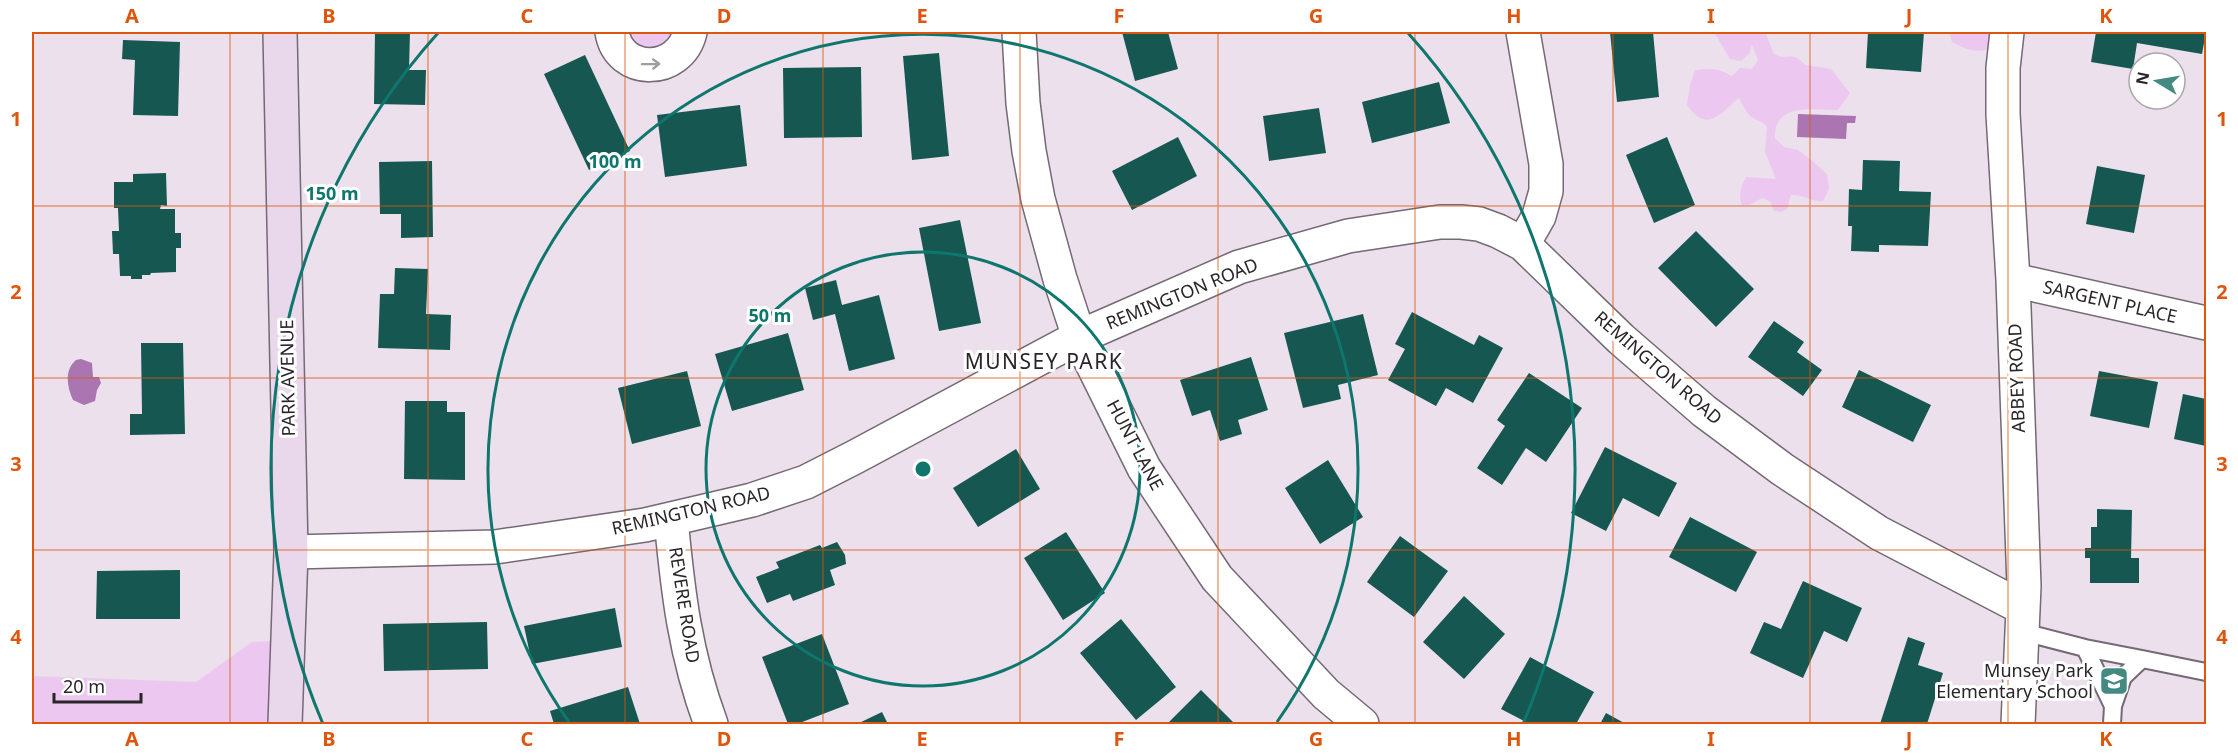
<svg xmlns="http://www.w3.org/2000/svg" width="2238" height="756" font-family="'Noto Sans',sans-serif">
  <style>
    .green { fill: #ecc8f1 }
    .water { fill: #ab75b2 }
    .building { fill: #165751 }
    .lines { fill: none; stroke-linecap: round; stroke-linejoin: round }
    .lane-casing { stroke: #736a74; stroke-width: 20 }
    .street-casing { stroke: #736a74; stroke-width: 36 }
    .secondary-casing { stroke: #736a74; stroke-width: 36 }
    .lane { stroke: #fff; stroke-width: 16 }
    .street { stroke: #fff; stroke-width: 33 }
    .secondary { stroke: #e9d8eb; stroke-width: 33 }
    .oneway { stroke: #9f9d9f }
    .grid { fill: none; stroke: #de560d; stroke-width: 1.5; stroke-opacity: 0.55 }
    .ring { fill: none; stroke: #0f766e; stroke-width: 3 }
    .labels { text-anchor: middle; stroke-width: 6; stroke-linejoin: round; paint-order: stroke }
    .street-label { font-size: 18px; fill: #292529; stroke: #fff }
    .poi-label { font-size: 18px; fill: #292529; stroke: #fff; text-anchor: end }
    .quarter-label { font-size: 21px; letter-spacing: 1.5px; fill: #292529; stroke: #fff }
    .centre { fill: #0f766e; stroke: #fff; stroke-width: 3 }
    .ring-label { font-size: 18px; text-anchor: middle; font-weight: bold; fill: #0f766e; stroke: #fff; stroke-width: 6; stroke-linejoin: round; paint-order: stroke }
    .neatline { fill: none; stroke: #de560d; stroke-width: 2 }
    .grid-label { font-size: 20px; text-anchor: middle; font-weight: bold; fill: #de560d }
  </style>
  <rect width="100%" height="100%" fill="#ebe0ec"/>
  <path class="green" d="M 612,32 L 690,32 L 669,61 Z
    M 1714,32 L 1765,32 L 1774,54 C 1788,62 1791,49 1805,65 L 1831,69 L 1850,93 L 1838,110 C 1812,110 1774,102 1775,138 L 1784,147 L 1798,150 L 1811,160 L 1827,174 L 1829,189 L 1823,201 C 1811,202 1803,194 1791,195 L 1787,209 L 1781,212 L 1774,211 L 1770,201 L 1762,198 L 1749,205 L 1742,205 C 1738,195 1741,186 1746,177 L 1776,179 L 1765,152 L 1767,127 C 1762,120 1756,121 1750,116 C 1745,111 1742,103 1739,98 C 1719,114 1708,134 1687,105 L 1690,85 L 1695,70 C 1709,68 1719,68 1732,76 L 1740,68 L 1752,69 L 1758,60 L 1752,45 L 1749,54 L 1741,61 L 1730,59 Z
    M 1949,32 L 2007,32 C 2003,36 1999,44 1994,47 C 1981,55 1964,49 1952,42 Z
    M 270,641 L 281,652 L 285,724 L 32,724 L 32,676 L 196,682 L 252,642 Z"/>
  <path class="water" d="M 1798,114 L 1856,116 L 1855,123 L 1847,123 L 1846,139 L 1797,137 Z
    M 81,359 L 92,363 L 93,377 L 99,377 L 101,383 L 97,390 L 95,401 L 84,405 L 73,400 C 67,387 64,370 76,360 Z"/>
  <path class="building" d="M 375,32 L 410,32 L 409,70 L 426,70 L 425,105 L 374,104 Z
    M 1122,32 L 1168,32 L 1178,69 L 1135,81 Z
    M 1610,32 L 1653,32 L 1659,97 L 1617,102 Z
    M 1868,32 L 1924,32 L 1921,72 L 1866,68 Z
    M 2096,32 L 2206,32 L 2202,54 L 2137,43 L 2133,69 L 2091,62 Z
    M 123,40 L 180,42 L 178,116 L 133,115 L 135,60 L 122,59 Z
    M 939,53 L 949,156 L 912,160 L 903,56 Z
    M 585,55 L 630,151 L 589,170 L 544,74 Z
    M 861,67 L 862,137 L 784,138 L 783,68 Z
    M 1439,82 L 1450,123 L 1372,143 L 1362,102 Z
    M 740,105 L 747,166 L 665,177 L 657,115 Z
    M 1319,108 L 1326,153 L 1269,161 L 1263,116 Z
    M 1178,137 L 1197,176 L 1132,210 L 1112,171 Z
    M 1667,137 L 1695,205 L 1654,223 L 1626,155 Z
    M 1863,160 L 1900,161 L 1899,191 L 1931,192 L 1928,246 L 1879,245 L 1879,252 L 1851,251 L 1852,226 L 1848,226 L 1849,189 L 1862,190 Z
    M 432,161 L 433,237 L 401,238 L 401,214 L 380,214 L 379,162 Z
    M 2097,166 L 2145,175 L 2134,233 L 2086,224 Z
    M 166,173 L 167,206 L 161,205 L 160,209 L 175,209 L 175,233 L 181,233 L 181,248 L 176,248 L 176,272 L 151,273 L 150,275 L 142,275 L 142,279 L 131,279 L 131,276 L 120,276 L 119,254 L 113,254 L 112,231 L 119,231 L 118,208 L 114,208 L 114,182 L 133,182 L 133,174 Z
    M 960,220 L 981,323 L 939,331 L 919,228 Z
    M 1696,231 L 1754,289 L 1716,327 L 1658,268 Z
    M 395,268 L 428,269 L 426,314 L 451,315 L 450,350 L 378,348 L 380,294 L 394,294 Z
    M 836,280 L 842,305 L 879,295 L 895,359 L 849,371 L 835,314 L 813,320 L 805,288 Z
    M 1412,312 L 1474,345 L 1479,335 L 1503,348 L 1473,403 L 1446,388 L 1436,406 L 1388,380 L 1405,349 L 1395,344 Z
    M 1363,314 L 1378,375 L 1338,385 L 1341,399 L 1303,408 L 1284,333 Z
    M 1774,321 L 1804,342 L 1797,352 L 1822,370 L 1803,396 L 1748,357 Z
    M 788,333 L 804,390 L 732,411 L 715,354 Z
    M 141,343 L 183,343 L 185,434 L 130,435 L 130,414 L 142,414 Z
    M 1251,357 L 1268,410 L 1238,420 L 1242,434 L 1220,441 L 1210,410 L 1192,416 L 1180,380 Z
    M 1859,370 L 1931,405 L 1913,442 L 1842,407 Z
    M 687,371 L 701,426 L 632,444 L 618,388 Z
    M 2099,371 L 2158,382 L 2149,428 L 2090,416 Z
    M 1529,373 L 1582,408 L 1546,462 L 1526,448 L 1502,485 L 1477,468 L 1505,426 L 1497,420 Z
    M 2183,394 L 2206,399 L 2206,446 L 2174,439 Z
    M 405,401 L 447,401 L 447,412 L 465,412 L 465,480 L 404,479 Z
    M 1605,447 L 1677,483 L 1659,517 L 1623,498 L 1606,531 L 1571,513 Z
    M 1016,449 L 1040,489 L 978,527 L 953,488 Z
    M 1328,460 L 1363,517 L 1320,544 L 1285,488 Z
    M 2097,509 L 2132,510 L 2131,558 L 2139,558 L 2139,583 L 2090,583 L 2090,558 L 2085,558 L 2085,548 L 2091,548 L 2091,527 L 2097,527 Z
    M 1690,517 L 1757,552 L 1736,592 L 1669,557 Z
    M 1066,532 L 1105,593 L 1063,620 L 1024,558 Z
    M 1400,536 L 1448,571 L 1414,617 L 1367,582 Z
    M 837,542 L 845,555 L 846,564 L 830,570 L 835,585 L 793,601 L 790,594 L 767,603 L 756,577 L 779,568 L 776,562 L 820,545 L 822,548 Z
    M 180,570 L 180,619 L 96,619 L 97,571 Z
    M 1803,581 L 1862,608 L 1847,642 L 1824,631 L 1803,678 L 1750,653 L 1764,622 L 1781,629 Z
    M 1464,596 L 1505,634 L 1464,679 L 1423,642 Z
    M 615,608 L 622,647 L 532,664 L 524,626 Z
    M 1121,619 L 1176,687 L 1136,720 L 1080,653 Z
    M 487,622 L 488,669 L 384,671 L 383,624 Z
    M 822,634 L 849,704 L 797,724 L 788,724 L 762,657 Z
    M 1908,637 L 1925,643 L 1918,665 L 1943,673 L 1927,724 L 1880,724 Z
    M 1530,657 L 1594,692 L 1576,724 L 1530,724 L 1501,709 Z
    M 628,687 L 640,724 L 554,724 L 550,711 Z
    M 1201,690 L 1235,724 L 1167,724 Z
    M 882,712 L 888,724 L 857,724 Z
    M 1606,713 L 1626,724 L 1600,724 Z"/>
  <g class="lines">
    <g class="lane-casing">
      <path id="lane" d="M 2023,632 L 2085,648
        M 2113,706 L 2085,648 L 2142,659
        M 2112,724 L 2113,706 L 2123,677 L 2142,659 L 2206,672"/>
    </g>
    <g class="street-casing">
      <path id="street" d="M 612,32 C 619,76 680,75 690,32
        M 1019,32 L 1023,103 L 1029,151 L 1038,199 L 1060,279 L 1079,337 L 1144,468 L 1217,578 L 1326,694 L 1362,724
        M 2007,32 L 2003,68 L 2003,114 L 2013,280 L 2024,586 L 2018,724
        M 1523,244 L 1539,216 L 1546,191 L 1546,164 L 1523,32
        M 2013,280 L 2206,323
        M 671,519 C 678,593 685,654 711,724
        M 291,552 L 495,547 L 645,525 L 752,500 L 806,482 L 855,457 L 1079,337 L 1239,267 L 1348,236 L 1440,222 L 1461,222 L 1479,224 L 1498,231 L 1523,244 L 1621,339 L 1704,411 L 1782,469 L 1879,533 L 2023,608"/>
    </g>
    <g class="secondary-casing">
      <path id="secondary" d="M 280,32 L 291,552 L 285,724"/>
    </g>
    <use href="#lane" class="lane"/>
    <use href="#street" class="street"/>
    <use href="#secondary" class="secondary"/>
  </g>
  <defs><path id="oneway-shaft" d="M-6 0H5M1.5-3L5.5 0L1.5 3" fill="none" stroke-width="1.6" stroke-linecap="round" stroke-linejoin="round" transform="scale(1.5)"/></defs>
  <use class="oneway" href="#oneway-shaft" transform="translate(651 64) rotate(-1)"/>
  <path class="grid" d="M 230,32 L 230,724M 428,32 L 428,724M 625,32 L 625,724M 823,32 L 823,724M 1020,32 L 1020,724M 1218,32 L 1218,724M 1415,32 L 1415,724M 1613,32 L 1613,724M 1810,32 L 1810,724M 2008,32 L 2008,724M 32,206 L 2206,206M 32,378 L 2206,378M 32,550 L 2206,550"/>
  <g class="ring">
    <circle cx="923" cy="469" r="217"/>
    <path d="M569 722A435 435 0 1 1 1277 722"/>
    <path d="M323 724A652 652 0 0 1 438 33M1408 33A652 652 0 0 1 1523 724"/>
  </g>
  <defs>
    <g id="school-square" transform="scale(1.5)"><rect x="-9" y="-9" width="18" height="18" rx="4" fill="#438a83" stroke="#fff"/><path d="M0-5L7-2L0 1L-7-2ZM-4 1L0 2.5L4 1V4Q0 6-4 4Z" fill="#fff"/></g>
  </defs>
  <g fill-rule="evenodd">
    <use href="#school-square" x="2114" y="681"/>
  </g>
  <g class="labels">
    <g class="street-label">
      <text transform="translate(1182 294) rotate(-22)" y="6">REMINGTON ROAD</text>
      <text transform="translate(2110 302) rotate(13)" y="6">SARGENT PLACE</text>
      <text transform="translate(1658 368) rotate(41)" y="6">REMINGTON ROAD</text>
      <text transform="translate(288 378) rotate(-91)" y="6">PARK AVENUE</text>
      <text transform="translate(2017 378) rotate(-92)" y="6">ABBEY ROAD</text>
      <text transform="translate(1135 445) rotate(62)" y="6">HUNT LANE</text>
      <text transform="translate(691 511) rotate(-13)" y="6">REMINGTON ROAD</text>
      <text transform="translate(684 605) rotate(81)" y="6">REVERE ROAD</text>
    </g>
    <g class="poi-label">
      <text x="2093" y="677">Munsey Park<tspan x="2093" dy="21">Elementary School</tspan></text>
    </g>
    <g class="quarter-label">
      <text x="1044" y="369">MUNSEY PARK</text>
    </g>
  </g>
  <circle cx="923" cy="469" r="9" class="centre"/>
  <g class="ring-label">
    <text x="615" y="168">100 m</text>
    <text x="332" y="200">150 m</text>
    <text x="770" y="322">50 m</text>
  </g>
  <rect width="2238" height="756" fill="none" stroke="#ffffff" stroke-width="66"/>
  <g transform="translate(2157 81) rotate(281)"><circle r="28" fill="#ffffff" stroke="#a9a8a9" stroke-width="1.5"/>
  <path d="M0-4.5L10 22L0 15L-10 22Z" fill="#438a83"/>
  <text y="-9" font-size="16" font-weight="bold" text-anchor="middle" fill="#292529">N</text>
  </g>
  <path d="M54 693v9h87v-9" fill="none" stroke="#292529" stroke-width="3"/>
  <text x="63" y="693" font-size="18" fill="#292529" stroke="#ffffff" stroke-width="4.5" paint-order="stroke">20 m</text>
  <rect x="33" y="33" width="2172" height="690" class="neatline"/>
  <g class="grid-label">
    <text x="132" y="23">A</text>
    <text x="329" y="23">B</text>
    <text x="527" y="23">C</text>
    <text x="724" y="23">D</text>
    <text x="922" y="23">E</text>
    <text x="1119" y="23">F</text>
    <text x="1316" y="23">G</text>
    <text x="1514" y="23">H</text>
    <text x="1711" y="23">I</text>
    <text x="1909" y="23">J</text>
    <text x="2106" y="23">K</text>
    <text x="16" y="126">1</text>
    <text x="2222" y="126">1</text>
    <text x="16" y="299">2</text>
    <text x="2222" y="299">2</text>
    <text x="16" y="471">3</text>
    <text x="2222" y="471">3</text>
    <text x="16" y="644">4</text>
    <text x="2222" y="644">4</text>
    <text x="132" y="746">A</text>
    <text x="329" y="746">B</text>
    <text x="527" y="746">C</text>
    <text x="724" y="746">D</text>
    <text x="922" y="746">E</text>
    <text x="1119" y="746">F</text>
    <text x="1316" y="746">G</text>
    <text x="1514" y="746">H</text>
    <text x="1711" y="746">I</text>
    <text x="1909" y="746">J</text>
    <text x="2106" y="746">K</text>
  </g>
</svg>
